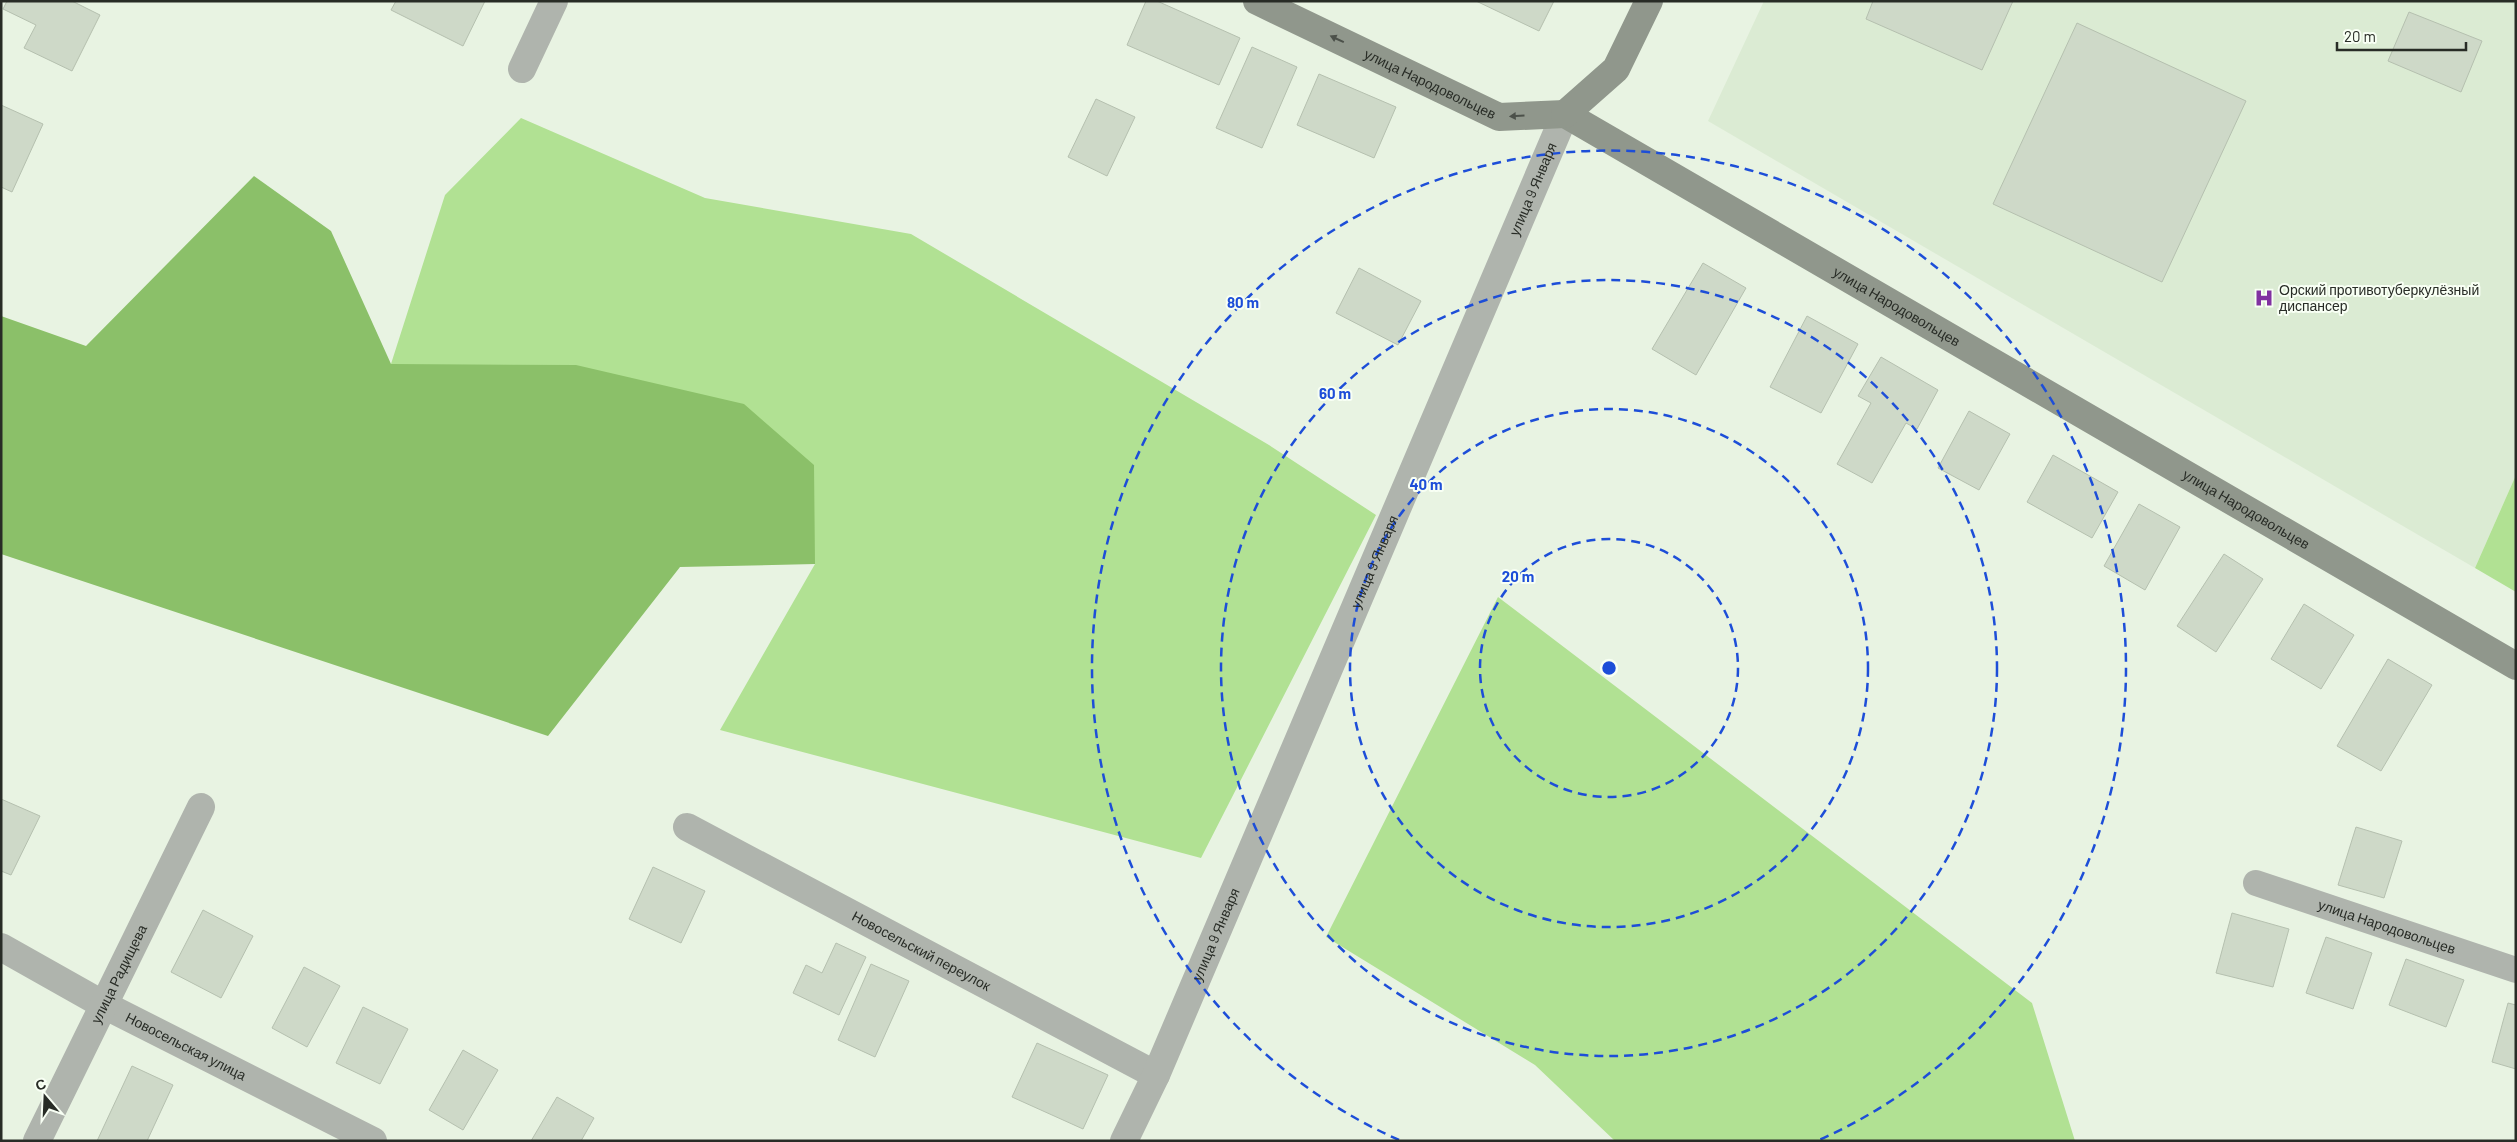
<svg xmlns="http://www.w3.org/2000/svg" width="2517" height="1142" font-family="Barlow,sans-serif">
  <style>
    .built { fill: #dbebd3 }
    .green { fill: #b1e193 }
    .forest { fill: #8bc069 }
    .building { fill: #ced9c8; stroke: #b5c0af }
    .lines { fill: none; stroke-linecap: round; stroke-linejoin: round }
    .lane { stroke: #afb4ad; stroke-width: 26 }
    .street { stroke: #afb4ad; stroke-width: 28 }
    .secondary { stroke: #90978c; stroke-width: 28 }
    .oneway { fill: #4c514a }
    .ring { fill: none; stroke: #1d4ed8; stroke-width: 2.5; stroke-dasharray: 9 6 }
    .labels { text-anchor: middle; stroke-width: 4; stroke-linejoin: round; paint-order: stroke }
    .street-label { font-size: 14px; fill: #282c26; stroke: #f8fff4 }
    .poi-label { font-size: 14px; fill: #282c26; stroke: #f8fff4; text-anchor: start }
    .centre { fill: #1d4ed8; stroke: #f8fff4; stroke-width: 2.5 }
    .ring-label { font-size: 15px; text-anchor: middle; font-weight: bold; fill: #1d4ed8; stroke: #f8fff4; stroke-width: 4; stroke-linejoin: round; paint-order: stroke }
  </style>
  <rect width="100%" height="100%" fill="#e8f3e2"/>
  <path class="built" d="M 1764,1 L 2516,1 L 2516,475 L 2475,568 L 1708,121 Z"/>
  <path class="green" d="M 521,118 L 705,198 L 911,234 L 1269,445 L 1376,515 L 1201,858 L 720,730 L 815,564 L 391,364 L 445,195 Z
    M 2516,475 L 2516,592 L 2475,568 Z
    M 1498,597 L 2032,1003 L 2075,1141 L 1615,1141 L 1535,1065 L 1326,937 Z"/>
  <path class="forest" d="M 254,176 L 331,231 L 391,364 L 576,365 L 744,404 L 814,465 L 815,564 L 680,567 L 548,736 L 1,554 L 1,316 L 86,346 Z"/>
  <path class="building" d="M 7,1 L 72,1 L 100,15 L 72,71 L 24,48 L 36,25 L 3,9 Z
    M 396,1 L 485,1 L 463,46 L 391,10 Z
    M 1146,1 L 1157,1 L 1240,38 L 1219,85 L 1127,45 Z
    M 1476,1 L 1554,1 L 1539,31 Z
    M 1873,1 L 2013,1 L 1982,70 L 1866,19 Z
    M 2409,12 L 2482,41 L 2461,92 L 2388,61 Z
    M 2077,23 L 2246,101 L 2162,282 L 1993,204 Z
    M 1252,47 L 1297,67 L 1262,148 L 1216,128 Z
    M 1319,74 L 1396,107 L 1374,158 L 1297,125 Z
    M 1096,99 L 1135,117 L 1107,176 L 1068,157 Z
    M 1,105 L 43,124 L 12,192 L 1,187 Z
    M 1703,263 L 1746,288 L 1696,375 L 1652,349 Z
    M 1359,268 L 1421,301 L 1398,345 L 1336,313 Z
    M 1807,316 L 1858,344 L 1821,413 L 1770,387 Z
    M 1881,357 L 1938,390 L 1917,429 L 1906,423 L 1872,483 L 1837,464 L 1871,403 L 1858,396 Z
    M 1969,411 L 2010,434 L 1979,490 L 1938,468 Z
    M 2053,455 L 2118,492 L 2092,538 L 2027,502 Z
    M 2139,504 L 2180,527 L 2145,590 L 2104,566 Z
    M 2224,554 L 2263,579 L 2216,652 L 2177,626 Z
    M 2304,604 L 2354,635 L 2321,689 L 2271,659 Z
    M 2388,659 L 2432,685 L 2381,771 L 2337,746 Z
    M 1,799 L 40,816 L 11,875 L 1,871 Z
    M 2356,827 L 2402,841 L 2384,898 L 2338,885 Z
    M 653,867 L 705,891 L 681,943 L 629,919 Z
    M 203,910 L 253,936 L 221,998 L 171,972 Z
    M 2232,913 L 2289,929 L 2273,987 L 2216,973 Z
    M 2326,937 L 2372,953 L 2353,1009 L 2306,993 Z
    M 836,943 L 866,957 L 839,1015 L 793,993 L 806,965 L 822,973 Z
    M 2406,959 L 2464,980 L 2446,1027 L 2389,1005 Z
    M 871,964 L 909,981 L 875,1057 L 838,1040 Z
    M 304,967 L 340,986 L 307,1047 L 272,1028 Z
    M 2508,1003 L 2516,1005 L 2516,1069 L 2492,1062 Z
    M 363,1007 L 408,1029 L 380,1084 L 336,1063 Z
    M 1037,1043 L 1108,1075 L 1083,1129 L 1012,1097 Z
    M 463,1050 L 498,1070 L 463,1130 L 429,1110 Z
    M 132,1066 L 173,1085 L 147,1141 L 97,1141 Z
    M 557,1097 L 594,1118 L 581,1141 L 531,1141 Z"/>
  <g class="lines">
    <path class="lane" id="s1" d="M 2256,883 L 2516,970"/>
    <g class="street">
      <path d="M 522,69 L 554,1"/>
      <path id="s2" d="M 687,827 L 1156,1075"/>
      <path id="s3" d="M 1,947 L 104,1005 L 373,1141"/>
      <path id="s4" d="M 37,1141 L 201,807"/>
      <path id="s5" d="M 1124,1141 L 1156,1075 L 1565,114"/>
    </g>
    <g class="secondary">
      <path id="s6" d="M 1257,1 L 1499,117 L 1565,114 L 2516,666"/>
      <path d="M 1565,114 L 1616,69 L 1649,1"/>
    </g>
  </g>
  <defs><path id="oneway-solid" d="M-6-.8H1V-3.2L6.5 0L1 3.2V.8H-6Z" transform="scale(1.25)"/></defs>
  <g class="oneway">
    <use href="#oneway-solid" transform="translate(1337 39) rotate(-155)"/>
    <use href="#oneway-solid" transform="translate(1517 116) rotate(177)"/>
  </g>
  <g class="ring">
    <circle cx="1609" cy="668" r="129"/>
    <circle cx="1609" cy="668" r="259"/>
    <circle cx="1609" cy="668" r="388"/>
    <path d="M1399 1140A517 517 0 1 1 1819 1140"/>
  </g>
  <defs>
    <g id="hospital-bare" transform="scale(1.5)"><path d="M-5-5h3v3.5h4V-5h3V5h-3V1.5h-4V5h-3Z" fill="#8131a1" stroke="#f8fff4" stroke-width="2.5" paint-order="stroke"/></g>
  </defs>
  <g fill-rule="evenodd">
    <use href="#hospital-bare" x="2264" y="298"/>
  </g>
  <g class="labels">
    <g class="street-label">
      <text dy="5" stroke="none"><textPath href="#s6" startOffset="192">улица Народовольцев</textPath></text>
      <text dy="5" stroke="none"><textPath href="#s5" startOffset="1036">улица 9 Января</textPath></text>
      <text dy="5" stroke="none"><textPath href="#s6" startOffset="718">улица Народовольцев</textPath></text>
      <text dy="5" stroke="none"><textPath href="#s6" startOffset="1122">улица Народовольцев</textPath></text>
      <text dy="5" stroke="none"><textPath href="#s5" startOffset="631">улица 9 Января</textPath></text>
      <text dy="5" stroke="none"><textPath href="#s1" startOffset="138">улица Народовольцев</textPath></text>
      <text dy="5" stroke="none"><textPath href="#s5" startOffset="226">улица 9 Января</textPath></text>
      <text dy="5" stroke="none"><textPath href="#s2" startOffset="265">Новосельский переулок</textPath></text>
      <text dy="5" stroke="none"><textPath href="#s4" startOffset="186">улица Радищева</textPath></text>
      <text dy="5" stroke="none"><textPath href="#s3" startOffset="210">Новосельская улица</textPath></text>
    </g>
    <g class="poi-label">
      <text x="2279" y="295">Орский противотуберкулёзный<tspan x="2279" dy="16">диспансер</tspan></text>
    </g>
  </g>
  <circle cx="1609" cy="668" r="8" class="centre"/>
  <g class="ring-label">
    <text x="1243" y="308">80 m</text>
    <text x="1335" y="399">60 m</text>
    <text x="1426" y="490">40 m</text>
    <text x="1518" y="582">20 m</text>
  </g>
  <rect width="2517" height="1142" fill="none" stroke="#282c26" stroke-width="5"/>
  <g transform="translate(45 1097) rotate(341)" stroke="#f8fff4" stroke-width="4" paint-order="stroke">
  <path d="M0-4L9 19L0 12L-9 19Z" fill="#282c26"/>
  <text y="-8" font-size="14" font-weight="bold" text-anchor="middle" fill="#282c26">С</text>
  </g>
  <path d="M2337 42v8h129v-8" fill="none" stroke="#282c26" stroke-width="2.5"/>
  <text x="2344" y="42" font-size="15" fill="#282c26" stroke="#f8fff4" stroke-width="4" paint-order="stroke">20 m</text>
</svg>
